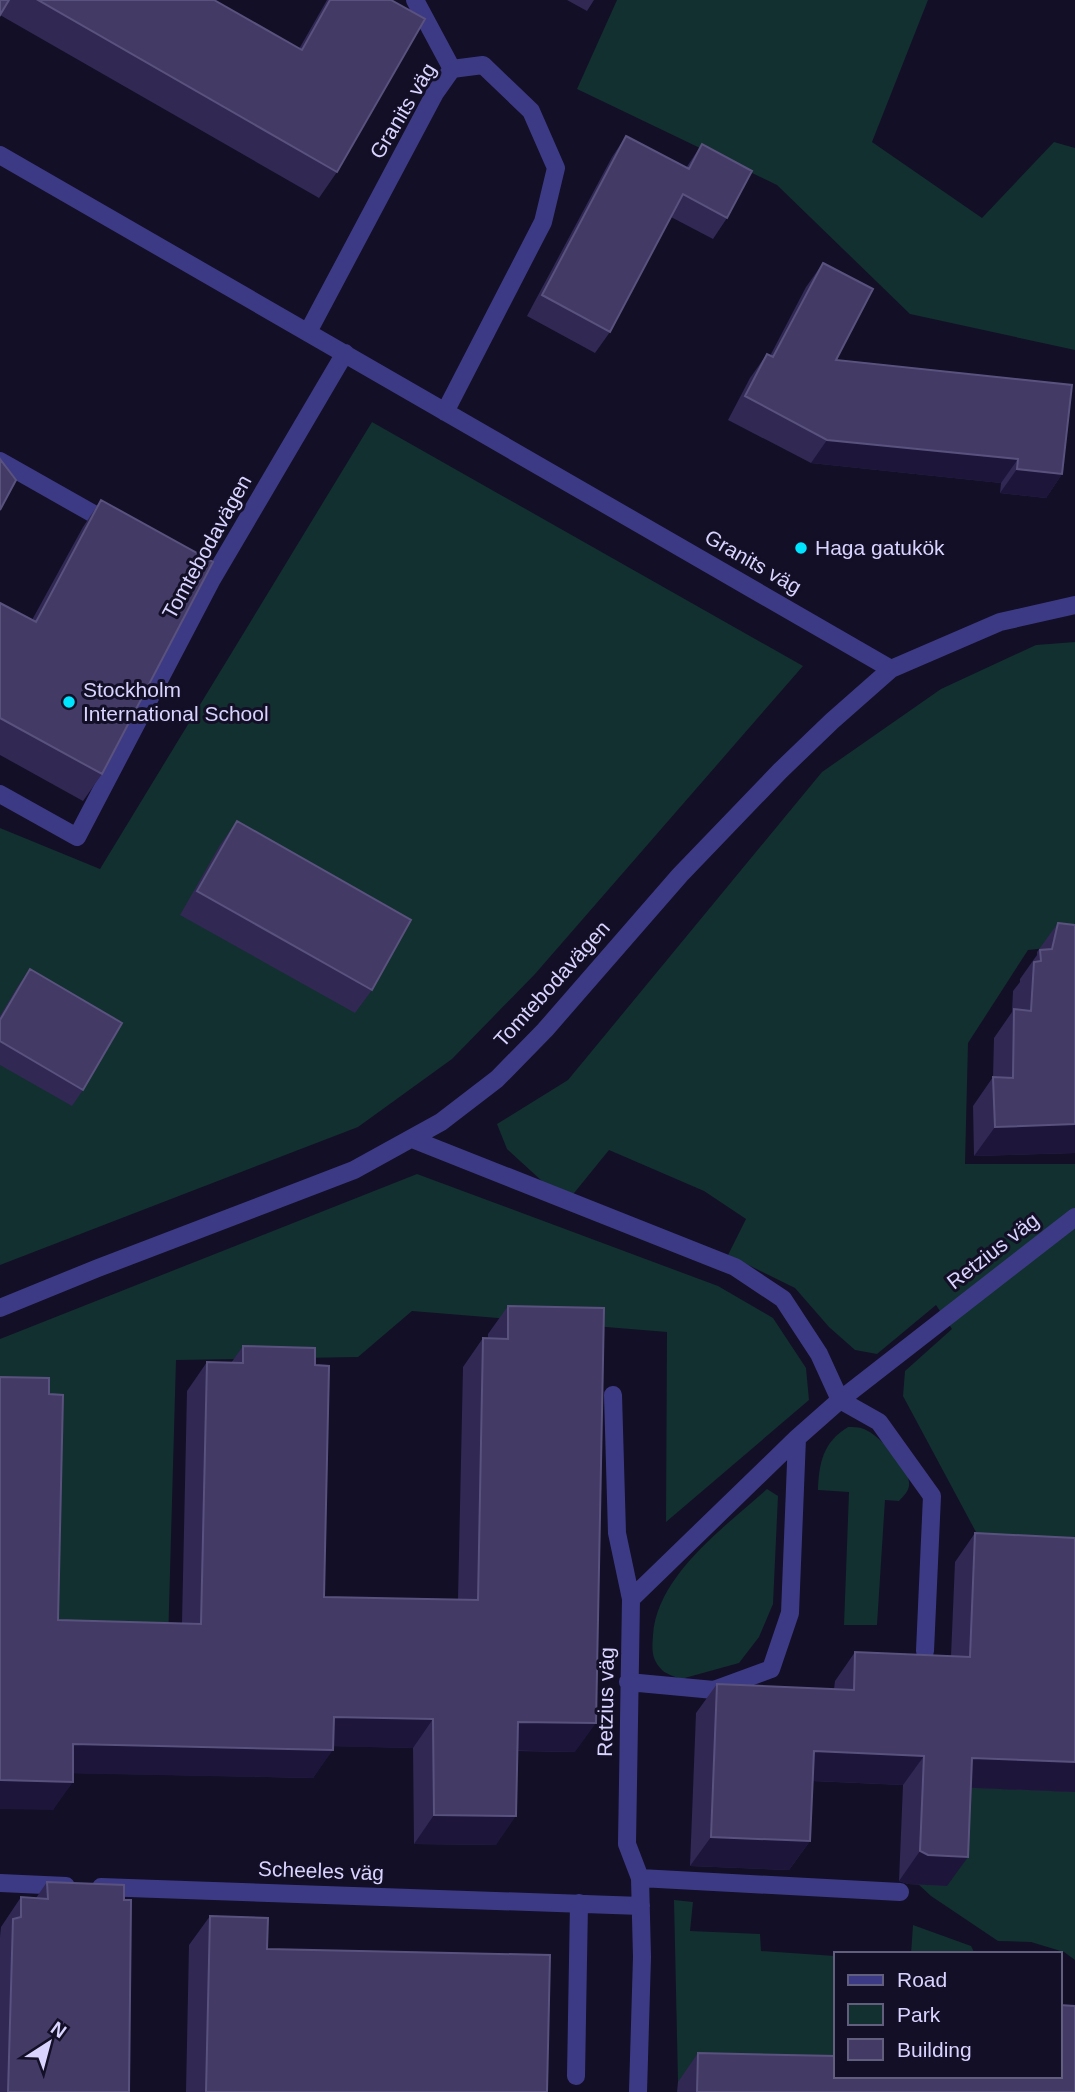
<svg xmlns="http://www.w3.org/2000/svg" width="1075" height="2092" font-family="Arial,sans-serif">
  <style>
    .green { fill: #12302f }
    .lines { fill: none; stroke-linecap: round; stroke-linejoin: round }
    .minor { stroke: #3d3a85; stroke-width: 18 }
    .wall { fill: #312854 }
    .shaded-wall { fill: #1d163a }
    .building { fill: #433a66; stroke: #5a527e; stroke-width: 2 }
    .poi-dot { fill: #00e5ff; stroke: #130f26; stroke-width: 2.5 }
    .labels { text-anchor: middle; stroke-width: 6; stroke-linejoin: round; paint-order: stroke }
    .street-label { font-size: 21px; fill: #d9d4ff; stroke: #130f26 }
    .poi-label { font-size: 21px; fill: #d9d4ff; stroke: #130f26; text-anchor: start }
  </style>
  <rect width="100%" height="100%" fill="#130f26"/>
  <path class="green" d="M 617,0 L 928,0 L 872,142 L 982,218 L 1054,142 L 1075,148 L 1075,350 L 910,314 L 777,185 L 577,89 Z
    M 372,422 L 803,666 L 535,974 L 452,1059 L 358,1127 L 0,1265 L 0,828 L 100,869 Z
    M 1075,642 L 1075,945 L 1028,950 L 968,1043 L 965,1164 L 1075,1164 L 1075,1552 L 984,1547 L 903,1396 L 905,1371 L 952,1329 L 936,1305 L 877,1354 L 855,1350 L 829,1327 L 795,1288 L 728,1255 L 746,1219 L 704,1191 L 609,1150 L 566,1203 L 507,1149 L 497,1124 L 568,1080 L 822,772 L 941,689 L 1036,645 Z
    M 417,1174 L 718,1286 L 773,1318 L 806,1368 L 809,1400 L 666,1522 L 667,1332 L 412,1311 L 358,1357 L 176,1360 L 168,1644 L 57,1641 L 0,1395 L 0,1339 Z
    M 848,1427 C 853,1427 859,1427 864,1429 C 879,1435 908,1466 909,1482 C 910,1491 904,1495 899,1501 L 885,1500 L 877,1625 L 844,1625 L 849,1492 L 818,1490 C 819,1463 823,1442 848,1427 Z
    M 767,1489 L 778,1496 L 773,1604 L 759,1637 L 739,1663 L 681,1679 C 675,1677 666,1674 662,1670 C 651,1659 652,1649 653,1635 C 657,1575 726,1526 767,1489 Z
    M 952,1787 L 1075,1792 L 1075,1960 L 1064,1952 L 1031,1942 L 998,1941 L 931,1896 L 918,1884 Z
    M 674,1900 L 693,1902 L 690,1931 L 760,1934 L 761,1951 L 835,1956 L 835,2076 L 678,2082 Z
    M 913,1925 L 971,1946 L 975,1954 L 911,1954 Z"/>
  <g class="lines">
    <path class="minor" d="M 415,0 L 452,69
      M 0,155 L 891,669
      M 308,332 L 435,93 L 452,69 L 483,65 L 531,111 L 556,168 L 543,222 L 445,412
      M 0,461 L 113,525
      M 0,794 L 77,837 L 211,581 L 345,353
      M 412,1139 L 735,1267 L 783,1299 L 819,1354 L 840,1400
      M 0,1308 L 98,1268 L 354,1170 L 441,1122 L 497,1079 L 545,1030 L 680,875 L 780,771 L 832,721 L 891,669 L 1000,622 L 1075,605
      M 613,1395 L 617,1533 L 631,1599
      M 840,1400 L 879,1422 L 932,1496 L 925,1651
      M 628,1682 L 714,1690 L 771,1669 L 790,1613 L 797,1438
      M 640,1878 L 900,1892
      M 0,1883 L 66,1886
      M 101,1887 L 641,1906
      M 576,2076 L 579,1903
      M 638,2092 L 642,1957 L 640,1878 L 627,1844 L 631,1599 L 797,1438 L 840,1400 L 1075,1217"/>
  </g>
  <path class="wall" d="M 0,0 L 214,0 L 299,49 L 327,0 L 391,0 L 337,172 L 319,198 L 0,15 Z
    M 567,0 L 594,0 L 587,11 Z
    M 626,136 L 686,168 L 702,144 L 727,218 L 713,239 L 671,217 L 610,332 L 595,353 L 527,316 L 612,157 Z
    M 823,263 L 836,360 L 1062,474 L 1046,498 L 1000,493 L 1001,483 L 811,463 L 728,420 L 750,378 L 767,354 L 770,356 L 806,287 Z
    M 101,500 L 102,774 L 83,801 L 0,755 L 0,603 L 32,620 L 83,527 Z
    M 237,821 L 372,990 L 355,1013 L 180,915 L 220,845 Z
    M 1058,923 L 1075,925 L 1075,1153 L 974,1156 L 973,1106 L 993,1077 L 994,1038 L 1012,1012 L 1013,991 L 1020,982 L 1020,979 L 1037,955 L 1037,952 Z
    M 30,969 L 83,1090 L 72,1106 L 0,1065 L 0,1016 L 18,986 Z
    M 508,1306 L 575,1752 L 517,1751 L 496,1845 L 414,1844 L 413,1748 L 334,1746 L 313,1778 L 73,1773 L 53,1810 L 49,1394 L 58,1620 L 182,1623 L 187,1391 L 207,1362 L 231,1363 L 243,1346 L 315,1365 L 324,1597 L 458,1600 L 463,1367 L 483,1338 L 488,1338 L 488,1334 Z
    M 975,1533 L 1075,1538 L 1075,1792 L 971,1788 L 947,1886 L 908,1884 L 899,1881 L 903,1785 L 812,1781 L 810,1841 L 789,1870 L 690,1866 L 696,1713 L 717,1684 L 834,1689 L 835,1681 L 855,1652 L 951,1656 L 955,1562 Z
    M 47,1882 L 129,2092 L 0,2092 L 0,1937 L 1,1927 L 21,1897 L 36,1898 Z
    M 210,1916 L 267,1949 L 547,2092 L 186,2092 L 189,1945 Z
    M 698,2053 L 1059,2076 L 1075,2092 L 677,2092 L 678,2082 Z"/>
  <path class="shaded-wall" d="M 827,440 L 1018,459 L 1001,483 L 811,463 Z
    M 1017,469 L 1062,474 L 1046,498 L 1000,493 Z
    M 1075,1124 L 1075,1153 L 974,1156 L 995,1127 Z
    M 334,1717 L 433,1719 L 413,1748 L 314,1746 Z
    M 518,1722 L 596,1723 L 575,1752 L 498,1750 Z
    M 73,1744 L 333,1750 L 313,1778 L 53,1773 Z
    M 814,1751 L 924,1756 L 903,1785 L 793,1780 Z
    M 972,1758 L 1075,1762 L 1075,1792 L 952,1787 Z
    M 0,1780 L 73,1782 L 53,1810 L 0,1809 Z
    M 434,1815 L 516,1816 L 496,1845 L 414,1844 Z
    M 711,1837 L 810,1841 L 789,1870 L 690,1866 Z
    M 920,1851 L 968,1857 L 947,1886 L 908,1884 L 899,1881 Z"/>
  <path class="building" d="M 0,0 L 9,0 L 0,15 Z
    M 38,0 L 214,0 L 302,50 L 330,0 L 391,0 L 425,19 L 337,172 Z
    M 626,136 L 689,169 L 702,144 L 752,171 L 727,218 L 683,194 L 610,332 L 542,295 Z
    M 823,263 L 873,289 L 836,360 L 1072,385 L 1062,474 L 1017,469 L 1018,459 L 827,440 L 745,396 L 767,354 L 773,357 Z
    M 0,459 L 16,480 L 0,510 Z
    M 101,500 L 213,562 L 102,774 L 0,718 L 0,603 L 36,622 Z
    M 237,821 L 411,920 L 372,990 L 197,891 Z
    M 1058,923 L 1075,925 L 1075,1124 L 995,1127 L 993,1077 L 1013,1078 L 1014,1009 L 1031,1011 L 1034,962 L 1041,961 L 1040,950 L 1052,949 Z
    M 30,969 L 122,1023 L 83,1090 L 0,1041 L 0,1020 Z
    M 508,1306 L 604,1308 L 596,1723 L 518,1722 L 516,1816 L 434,1815 L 433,1719 L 334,1717 L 333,1750 L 73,1744 L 73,1782 L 0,1780 L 0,1377 L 49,1378 L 49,1394 L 63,1395 L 58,1620 L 201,1624 L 207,1362 L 243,1363 L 243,1346 L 315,1348 L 315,1365 L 329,1366 L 324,1597 L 478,1600 L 483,1338 L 508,1339 Z
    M 975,1533 L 1075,1538 L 1075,1762 L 972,1758 L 968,1857 L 928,1855 L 920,1851 L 924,1756 L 814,1751 L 810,1841 L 711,1837 L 717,1684 L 854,1690 L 855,1652 L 970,1657 Z
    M 47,1882 L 124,1885 L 124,1900 L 131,1900 L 129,2092 L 8,2092 L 13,1919 L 21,1917 L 21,1897 L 48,1899 Z
    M 210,1916 L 268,1918 L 267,1949 L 550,1955 L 547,2092 L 206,2092 Z
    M 1059,2005 L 1075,2006 L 1075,2092 L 697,2092 L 698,2053 L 835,2056 L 835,2076 L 1059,2076 Z"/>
  <g class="poi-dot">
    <circle cx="801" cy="548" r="7"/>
    <circle cx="69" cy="702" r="7"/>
  </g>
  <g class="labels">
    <g class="street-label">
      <text transform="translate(403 111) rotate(-59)" y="7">Granits väg</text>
      <text transform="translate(207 547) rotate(-61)" y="7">Tomtebodavägen</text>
      <text transform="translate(753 562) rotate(30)" y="7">Granits väg</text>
      <text transform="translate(552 984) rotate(-48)" y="7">Tomtebodavägen</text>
      <text transform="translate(993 1251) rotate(-38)" y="7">Retzius väg</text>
      <text transform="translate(606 1702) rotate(-89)" y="7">Retzius väg</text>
      <text transform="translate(321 1871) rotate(2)" y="7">Scheeles väg</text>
    </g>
    <g class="poi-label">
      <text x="815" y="555">Haga gatukök</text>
      <text x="83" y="697">Stockholm<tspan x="83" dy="24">International School</tspan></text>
    </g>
  </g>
  <rect x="834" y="1952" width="228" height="126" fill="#130f26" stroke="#625e7d" stroke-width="2"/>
  <rect x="848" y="1975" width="35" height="10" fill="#3d3a85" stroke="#625e7d" stroke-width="2"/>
  <text x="897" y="1987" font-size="21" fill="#d9d4ff">Road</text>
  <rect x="848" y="2004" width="35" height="21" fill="#12302f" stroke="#625e7d" stroke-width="2"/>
  <text x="897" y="2022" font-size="21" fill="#d9d4ff">Park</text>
  <rect x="848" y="2039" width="35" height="21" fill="#433a66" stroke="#625e7d" stroke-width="2"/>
  <text x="897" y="2057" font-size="21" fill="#d9d4ff">Building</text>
  <g transform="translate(49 2043) rotate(36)" stroke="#130f26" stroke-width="5" paint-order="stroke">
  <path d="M0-5L12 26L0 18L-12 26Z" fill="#d9d4ff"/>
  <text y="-10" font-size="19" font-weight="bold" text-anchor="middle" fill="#d9d4ff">N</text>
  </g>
</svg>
